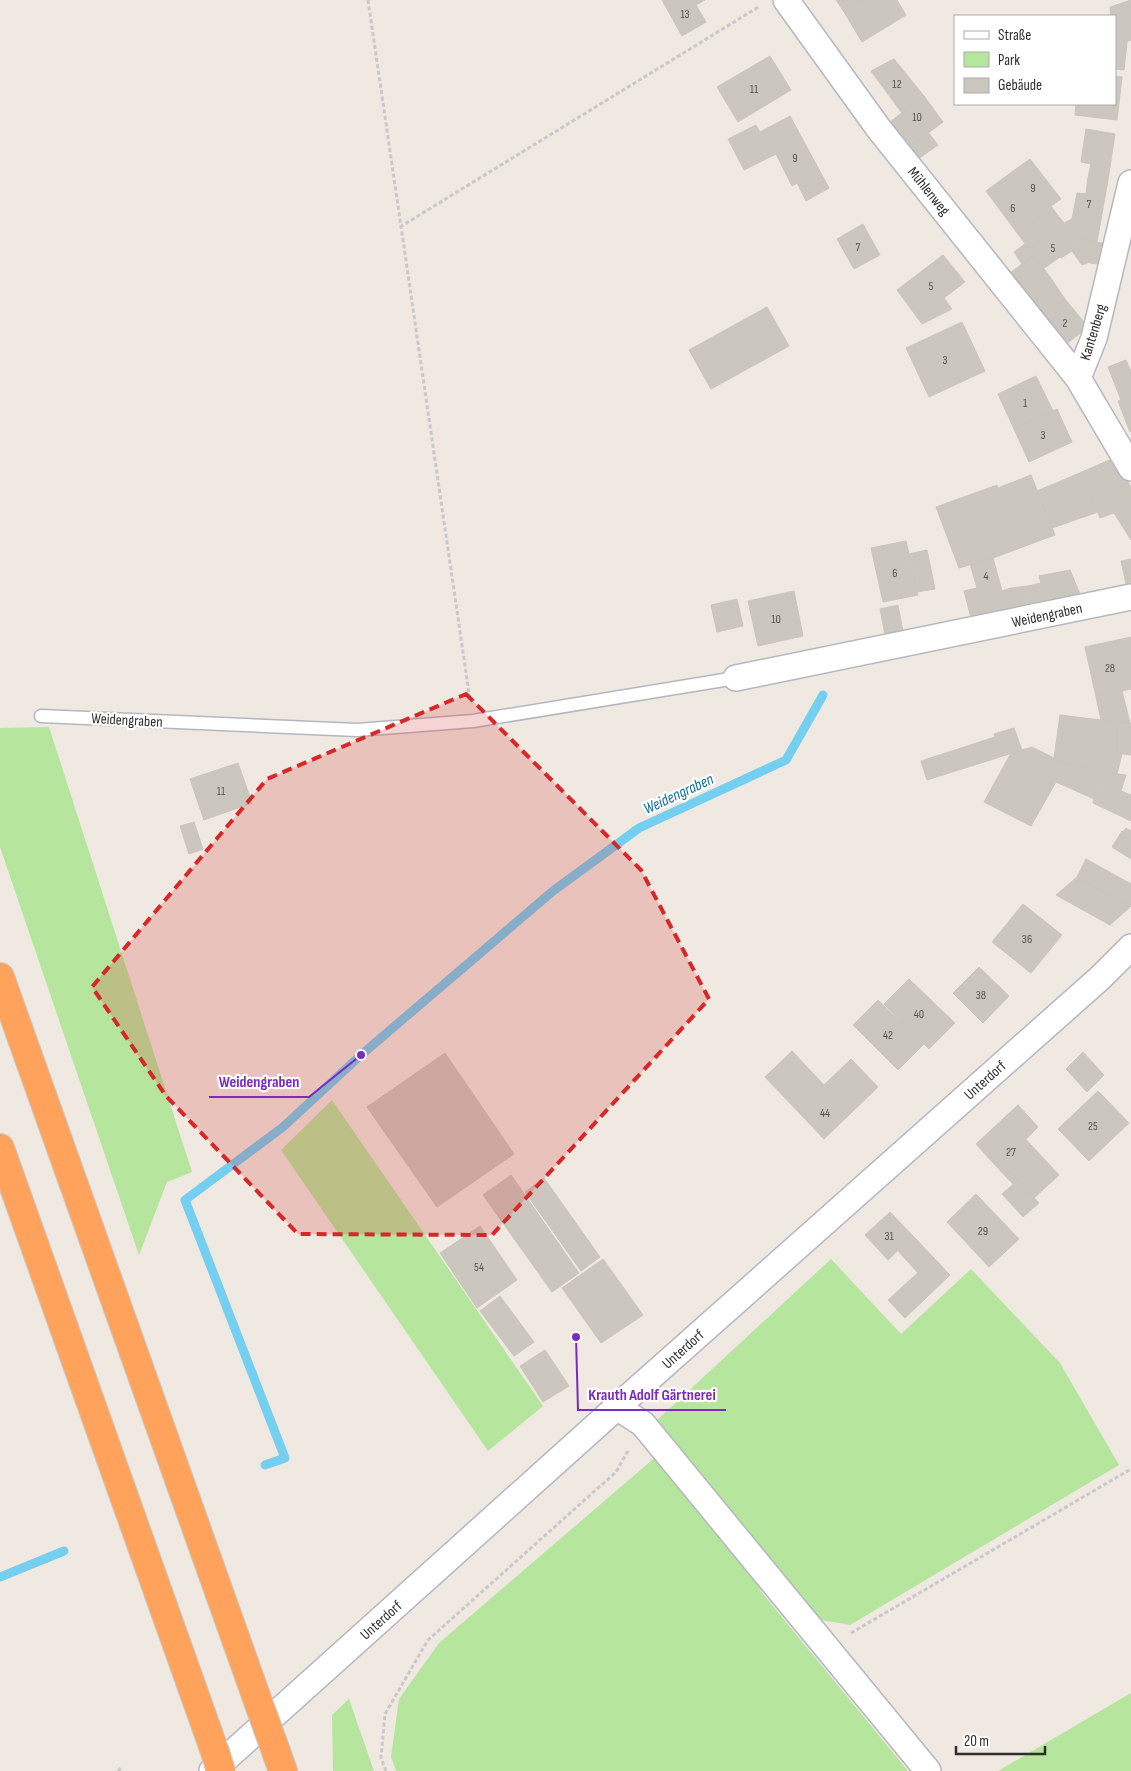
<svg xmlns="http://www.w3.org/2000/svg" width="1131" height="1771" font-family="'Sofia Sans Condensed',sans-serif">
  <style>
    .green { fill: #b6e59e }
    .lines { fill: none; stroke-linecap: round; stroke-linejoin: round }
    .stream { stroke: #75cff0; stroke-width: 9 }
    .building { fill: #cbc7bf; stroke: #cbc5ba }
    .lane-casing { stroke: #b4b7c1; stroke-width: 15 }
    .street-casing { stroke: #b4b7c1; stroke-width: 28 }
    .highway-casing { stroke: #c9c9c9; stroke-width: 30 }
    .path { stroke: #c9c9c9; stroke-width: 3; stroke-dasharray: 4 2.5; stroke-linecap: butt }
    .lane { stroke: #fff; stroke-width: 12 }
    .street { stroke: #fff; stroke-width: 25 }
    .highway { stroke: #ffa35c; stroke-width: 28 }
    .highway-bridge-casing { stroke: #c9c9c9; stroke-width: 30; stroke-linecap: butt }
    .highway-bridge { stroke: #ffa35c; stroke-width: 28 }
    .marked { fill: #d62828; fill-opacity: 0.2; stroke: #d62828; stroke-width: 4; stroke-dasharray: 10 6; stroke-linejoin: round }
    .labels { text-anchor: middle; stroke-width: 4.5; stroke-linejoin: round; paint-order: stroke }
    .number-label { font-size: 12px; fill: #555452 }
    .street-label { font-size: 15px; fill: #2e2e2e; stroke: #fff }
    .water-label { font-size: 16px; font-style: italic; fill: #0d6fa3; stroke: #fff }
    .leader { fill: none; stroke: #7b2cbf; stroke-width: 2 }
    .callout-dot { fill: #7b2cbf; stroke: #fff; stroke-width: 2 }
    .callout-label { font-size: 16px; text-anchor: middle; font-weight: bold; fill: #7b2cbf; stroke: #fff; stroke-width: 4.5; stroke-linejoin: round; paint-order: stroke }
  </style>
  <rect width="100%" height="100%" fill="#efe9e1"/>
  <path class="green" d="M 49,727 L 192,1172 L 167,1182 L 139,1255 L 0,847 L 0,728 Z
    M 332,1100 L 543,1406 L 488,1451 L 281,1150 Z
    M 831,1259 L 901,1334 L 971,1269 L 1060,1363 L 1119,1465 L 850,1625 L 816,1619 L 778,1571 L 759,1589 L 908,1771 L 396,1771 L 391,1757 L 399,1699 L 439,1643 L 673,1442 L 655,1422 Z
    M 1131,1693 L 1131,1771 L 998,1771 Z
    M 349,1699 L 374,1771 L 333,1771 L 332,1715 Z"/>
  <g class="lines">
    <path class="stream" d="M 265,1465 L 285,1458 L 185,1200 L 283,1127 L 361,1055 L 553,891 L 639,828 L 786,760 L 823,695
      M 0,1577 L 64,1551"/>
  </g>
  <path class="building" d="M 662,0 L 705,0 L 696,5 L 706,22 L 682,36 Z
    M 836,0 L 862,0 L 844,12 Z
    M 862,0 L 897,0 L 906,15 L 862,42 L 844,12 Z
    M 1131,0 L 1131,40 L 1115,46 L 1115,16 L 1111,16 L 1110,7 Z
    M 1127,42 L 1124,70 L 1115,69 L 1115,46 Z
    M 770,56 L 791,90 L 738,122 L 717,87 Z
    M 894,59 L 924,96 L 902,113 L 871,71 Z
    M 1115,76 L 1122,77 L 1117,120 L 1075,115 L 1076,104 L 1115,104 Z
    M 924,96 L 943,122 L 909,147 L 890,122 Z
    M 790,116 L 829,188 L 806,201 L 797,183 L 792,186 L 776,154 L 744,170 L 728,139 L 756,125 L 760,132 Z
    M 1086,129 L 1115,134 L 1108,180 L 1088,177 L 1091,164 L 1081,162 Z
    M 928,132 L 938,145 L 918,159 L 909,147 Z
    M 1030,159 L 1061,199 L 1051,206 L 1056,213 L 1041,225 L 1005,177 Z
    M 1005,177 L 1048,236 L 1029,249 L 986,191 Z
    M 1088,177 L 1108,180 L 1097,242 L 1079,239 L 1071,243 L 1060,228 L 1048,236 L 1041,225 L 1056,213 L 1064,223 L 1072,219 L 1077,193 L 1086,194 Z
    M 863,224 L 880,255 L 854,269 L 837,239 Z
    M 1060,228 L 1075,249 L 1061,258 L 1060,257 L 1043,269 L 1029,249 Z
    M 1079,239 L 1096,242 L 1090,262 L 1082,265 L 1072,251 L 1075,249 L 1071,243 Z
    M 1096,242 L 1108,244 L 1103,265 L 1090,263 Z
    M 1025,244 L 1034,255 L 1022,264 L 1014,252 Z
    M 943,255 L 965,282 L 944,298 L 952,309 L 922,324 L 897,290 Z
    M 1034,255 L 1050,277 L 1025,297 L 1006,276 Z
    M 1050,277 L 1065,299 L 1041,318 L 1025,297 Z
    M 1065,299 L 1088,327 L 1064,346 L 1041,318 Z
    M 767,307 L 789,346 L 711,389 L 689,350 Z
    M 962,322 L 985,371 L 929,397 L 906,348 Z
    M 1126,360 L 1131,372 L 1131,396 L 1121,400 L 1108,367 Z
    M 1036,376 L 1053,411 L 1014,429 L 998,394 Z
    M 1131,396 L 1131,431 L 1130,432 L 1118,401 Z
    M 1057,409 L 1072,442 L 1029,462 L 1014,429 Z
    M 1114,458 L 1131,487 L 1131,540 L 1114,513 L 1100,518 L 1082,472 Z
    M 1082,472 L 1098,512 L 1052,528 L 1037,491 Z
    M 1031,475 L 1055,535 L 993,558 L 959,568 L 936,507 L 997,485 L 998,488 Z
    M 906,541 L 918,595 L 883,602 L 871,548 Z
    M 927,550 L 935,589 L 917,592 L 909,554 Z
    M 993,558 L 1002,591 L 1011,588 L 1016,608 L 971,618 L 964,591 L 977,588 L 970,564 Z
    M 1131,559 L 1131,582 L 1126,584 L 1121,561 Z
    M 1070,570 L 1080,594 L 1033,605 L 1028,586 L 1041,583 L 1039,576 Z
    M 1028,586 L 1033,605 L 1016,608 L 1011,588 Z
    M 794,591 L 803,636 L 758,646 L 748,601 Z
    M 737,599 L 743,626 L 717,632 L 711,605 Z
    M 898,605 L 903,632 L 885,635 L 880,609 Z
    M 1131,637 L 1131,689 L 1096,697 L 1085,647 Z
    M 1122,691 L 1130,723 L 1101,720 L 1096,697 Z
    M 1060,715 L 1117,722 L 1117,753 L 1122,754 L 1117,774 L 1064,763 L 1054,758 Z
    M 1117,722 L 1131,723 L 1131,755 L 1117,753 Z
    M 1014,728 L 1022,750 L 927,780 L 921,761 L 995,737 L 994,734 Z
    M 1032,747 L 1064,763 L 1103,772 L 1094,799 L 1056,782 L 1031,826 L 984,802 L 1011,753 Z
    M 238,763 L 252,803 L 204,820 L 190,779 Z
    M 1103,772 L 1126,775 L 1121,791 L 1131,795 L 1131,821 L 1093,803 Z
    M 194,822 L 203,849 L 189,854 L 180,826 Z
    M 1126,828 L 1131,831 L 1131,859 L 1112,847 L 1122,831 L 1123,832 Z
    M 1086,859 L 1131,884 L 1131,905 L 1130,907 L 1077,877 Z
    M 1077,877 L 1130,907 L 1110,925 L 1056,895 Z
    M 1023,904 L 1062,935 L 1031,973 L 992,942 Z
    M 979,967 L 1009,996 L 983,1023 L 953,993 Z
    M 909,979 L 955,1023 L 929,1049 L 884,1004 Z
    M 878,1000 L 924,1044 L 898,1070 L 853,1025 Z
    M 792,1051 L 824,1085 L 851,1059 L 878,1087 L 824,1139 L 765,1077 Z
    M 1083,1052 L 1104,1075 L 1087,1092 L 1066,1069 Z
    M 445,1053 L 514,1154 L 437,1207 L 367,1107 Z
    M 1098,1091 L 1129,1123 L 1089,1161 L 1058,1129 Z
    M 1018,1105 L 1038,1127 L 1026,1139 L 1005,1117 Z
    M 1005,1117 L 1059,1175 L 1034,1198 L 999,1160 L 995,1165 L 976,1144 Z
    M 999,1160 L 1018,1180 L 1013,1184 L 995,1165 Z
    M 511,1175 L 579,1273 L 552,1292 L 483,1195 Z
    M 544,1178 L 600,1257 L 581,1271 L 525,1192 Z
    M 1018,1180 L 1039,1203 L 1023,1217 L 1002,1194 Z
    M 976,1194 L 1019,1239 L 989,1267 L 947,1222 Z
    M 890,1212 L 913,1236 L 888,1260 L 865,1235 Z
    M 480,1226 L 517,1280 L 477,1308 L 440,1253 Z
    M 913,1236 L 934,1258 L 918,1273 L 898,1251 Z
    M 934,1258 L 950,1275 L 905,1318 L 888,1300 Z
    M 603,1259 L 643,1315 L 601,1343 L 562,1288 Z
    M 500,1296 L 534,1342 L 514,1356 L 480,1311 Z
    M 545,1350 L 569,1386 L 543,1402 L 520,1366 Z"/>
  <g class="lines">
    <g class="lane-casing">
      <path id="lane" d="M 41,716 L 357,730 L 473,721 L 736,678"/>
    </g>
    <g class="street-casing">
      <path id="street" d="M 786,0 L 879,129 L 1078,378 L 1131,468
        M 1078,378 L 1094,338 L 1131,183
        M 736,678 L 1131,597
        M 617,1407 L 643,1424 L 928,1771
        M 212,1771 L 617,1407 L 1100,978 L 1131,947"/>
    </g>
    <g class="highway-casing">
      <path id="highway" d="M 0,977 L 260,1707
        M 0,1148 L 214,1749
        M 273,1743 L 283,1771"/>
    </g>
    <path class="path" d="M 368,0 L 470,700
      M 400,227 L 760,6
      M 851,1633 L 1131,1469
      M 118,1771 L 122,1767
      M 386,1771 L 381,1758 L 385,1714 L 428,1640 L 616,1472 L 629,1449"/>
    <use href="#lane" class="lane"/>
    <use href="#street" class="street"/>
    <use href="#highway" class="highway"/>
    <g class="highway-bridge-casing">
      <path id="highway-bridge" d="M 260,1707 L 273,1743
        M 214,1749 L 221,1771"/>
    </g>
    <use href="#highway-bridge" class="highway-bridge"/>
  </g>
  <path class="marked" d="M 466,694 L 641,870 L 709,999 L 492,1235 L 298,1234 L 166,1096 L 92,987 L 267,779 Z"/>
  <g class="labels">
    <g class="number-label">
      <text x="685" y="18">13</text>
      <text x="897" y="88">12</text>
      <text x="754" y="93">11</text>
      <text x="917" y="121">10</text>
      <text x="795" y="162">9</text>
      <text x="1033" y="192">9</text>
      <text x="1089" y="208">7</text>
      <text x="1013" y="212">6</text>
      <text x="858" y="251">7</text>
      <text x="1053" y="252">5</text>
      <text x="931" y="290">5</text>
      <text x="1065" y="327">2</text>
      <text x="945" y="364">3</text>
      <text x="1025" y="407">1</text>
      <text x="1043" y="439">3</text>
      <text x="895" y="577">6</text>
      <text x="986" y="580">4</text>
      <text x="776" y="623">10</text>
      <text x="1110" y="672">28</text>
      <text x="221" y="795">11</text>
      <text x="1027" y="943">36</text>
      <text x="981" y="999">38</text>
      <text x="919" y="1018">40</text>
      <text x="888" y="1039">42</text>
      <text x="825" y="1117">44</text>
      <text x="1093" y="1130">25</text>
      <text x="1011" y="1156">27</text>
      <text x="983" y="1235">29</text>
      <text x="889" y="1240">31</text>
      <text x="479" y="1271">54</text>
    </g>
    <g class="street-label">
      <text transform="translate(929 191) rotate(51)" y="5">Mühlenweg</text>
      <text transform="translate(1093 332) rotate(-73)" y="5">Kantenberg</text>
      <text transform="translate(1047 615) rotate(-12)" y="5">Weidengraben</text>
      <text transform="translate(127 720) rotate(3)" y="5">Weidengraben</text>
      <text transform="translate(985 1080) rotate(-42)" y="5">Unterdorf</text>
      <text transform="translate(683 1349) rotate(-42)" y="5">Unterdorf</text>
      <text transform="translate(381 1620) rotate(-42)" y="5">Unterdorf</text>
    </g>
    <g class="water-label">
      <text transform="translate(678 793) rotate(-25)" y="6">Weidengraben</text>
    </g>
  </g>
  <path class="leader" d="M361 1055L309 1097H209M576 1337L578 1410H726"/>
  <g class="callout-dot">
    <circle cx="361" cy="1055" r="5"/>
    <circle cx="576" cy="1337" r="5"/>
  </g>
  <g class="callout-label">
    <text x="259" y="1087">Weidengraben</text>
    <text x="652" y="1400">Krauth Adolf Gärtnerei</text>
  </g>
  <rect x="954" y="15" width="162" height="90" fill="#ffffff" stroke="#ababab"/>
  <rect x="964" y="31" width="25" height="8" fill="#ffffff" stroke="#ababab"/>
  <text x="998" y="40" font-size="15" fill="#2e2e2e">Straße</text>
  <rect x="964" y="52" width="25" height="15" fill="#b6e59e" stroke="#ababab"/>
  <text x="998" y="65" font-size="15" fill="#2e2e2e">Park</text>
  <rect x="964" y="78" width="25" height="15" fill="#cbc7bf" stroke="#ababab"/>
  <text x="998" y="90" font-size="15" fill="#2e2e2e">Gebäude</text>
  <path d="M956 1746v8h89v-8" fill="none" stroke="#2e2e2e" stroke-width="2.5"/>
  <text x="964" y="1746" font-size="15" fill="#2e2e2e" stroke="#ffffff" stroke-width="4" paint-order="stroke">20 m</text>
</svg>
